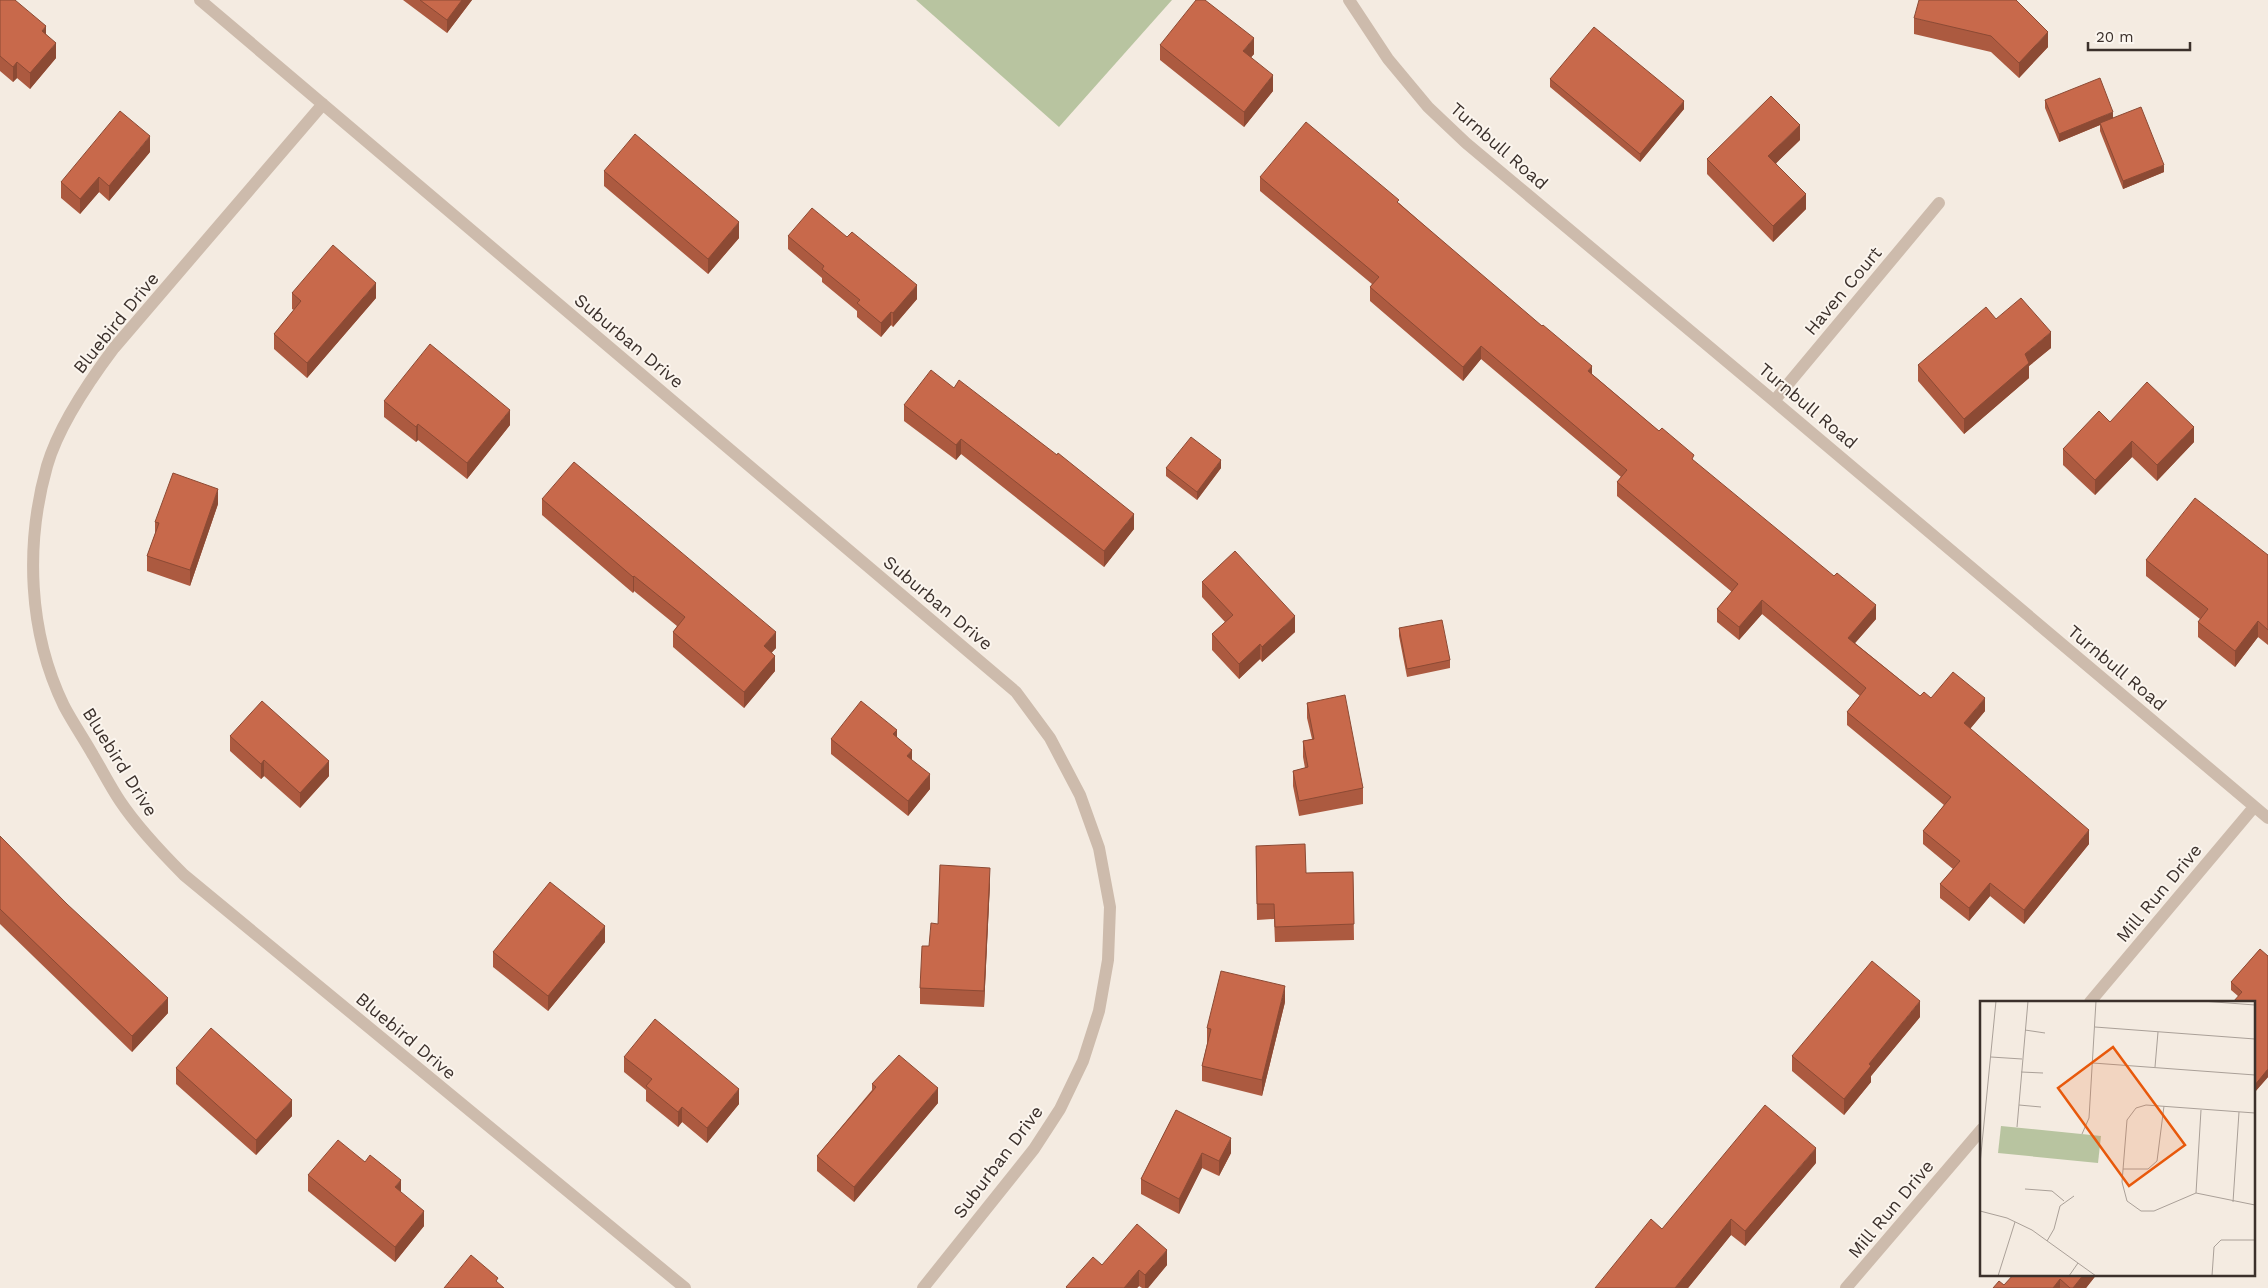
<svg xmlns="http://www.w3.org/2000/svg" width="2268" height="1288" font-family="'Work Sans',sans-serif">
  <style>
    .green { fill: #b8c4a0 }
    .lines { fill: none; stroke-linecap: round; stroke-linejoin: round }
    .street { stroke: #cdbbac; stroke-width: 12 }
    .wall { fill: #ac5a40 }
    .shaded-wall { fill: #8c4a34 }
    .building { fill: #c8694b; stroke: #8c4a34 }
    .labels { text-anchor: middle; stroke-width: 4; stroke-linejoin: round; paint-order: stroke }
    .street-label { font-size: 18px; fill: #3b302b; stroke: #fbf5ee }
    .inset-road { fill: none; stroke: #aaa098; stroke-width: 1 }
    .view { fill: #e8590c; fill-opacity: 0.15; stroke: #e8590c; stroke-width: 2.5 }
    .inset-edge { fill: none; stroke: #3b302b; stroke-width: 2.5 }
  </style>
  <rect width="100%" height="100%" fill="#f4ebe1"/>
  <path class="green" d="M 916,0 L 1172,0 L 1059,127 Z"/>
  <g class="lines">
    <path class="street" d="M 200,0 L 1016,692 L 1050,738 L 1080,795 L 1099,848 L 1110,907 L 1108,960 L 1099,1011 L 1083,1061 L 1060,1109 L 1034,1149 L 923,1288
      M 1349,0 L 1388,59 L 1428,107 L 1466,143 L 1774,401 L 2268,818
      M 323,104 L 114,348 C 90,380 58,428 47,466 C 25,544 28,632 64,706 C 73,723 84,739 93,755 C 102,770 110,786 120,801 C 138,828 161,852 184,875 L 685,1288
      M 1774,401 L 1939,203
      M 2090,1002 L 2254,807
      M 1846,1288 L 1982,1129"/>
  </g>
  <path class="wall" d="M 0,0 L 46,34 L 56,58 L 30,89 L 17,78 L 13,82 L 0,71 Z
    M 403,0 L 472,0 L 447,33 Z
    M 1914,18 L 2048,47 L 2019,78 L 1991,52 L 1914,34 Z
    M 1160,45 L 1254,54 L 1251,57 L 1273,91 L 1244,127 L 1160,60 Z
    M 1550,79 L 1684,109 L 1640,162 L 1550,87 Z
    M 2045,100 L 2113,118 L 2164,172 L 2123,189 L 2100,131 L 2100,125 L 2059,142 L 2045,108 Z
    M 1800,140 L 1776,163 L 1806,209 L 1773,242 L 1707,174 L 1707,159 Z
    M 150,152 L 109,201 L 99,192 L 80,214 L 61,198 L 61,182 Z
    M 604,171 L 739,238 L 708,274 L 604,186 Z
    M 1260,177 L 1399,203 L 1592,374 L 1694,461 L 1876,619 L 1855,643 L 1920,696 L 1931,698 L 1985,711 L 1970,729 L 2089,844 L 2024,924 L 1990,896 L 1969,921 L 1940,898 L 1940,884 L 1953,869 L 1923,844 L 1923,831 L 1944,805 L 1847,725 L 1847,712 L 1860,696 L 1762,614 L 1739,640 L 1717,622 L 1717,609 L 1732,592 L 1617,496 L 1617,482 L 1621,477 L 1481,359 L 1463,381 L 1370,301 L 1370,287 L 1372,284 L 1260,191 Z
    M 788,236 L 917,299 L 893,327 L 891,325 L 881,337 L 857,317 L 857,311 L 822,282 L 822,278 L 788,249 Z
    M 292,293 L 376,298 L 307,378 L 274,349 L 274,334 L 294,310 L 292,309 Z
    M 2051,348 L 2029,366 L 2029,378 L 1964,434 L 1918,381 L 1918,365 Z
    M 384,401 L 510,425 L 467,479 L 418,440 L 416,442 L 384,417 Z
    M 904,405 L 1134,529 L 1104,567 L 961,454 L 956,460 L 904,421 Z
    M 2110,422 L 2194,442 L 2157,481 L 2132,457 L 2095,495 L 2063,465 L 2063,449 Z
    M 1166,468 L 1221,468 L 1197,500 L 1166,476 Z
    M 542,499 L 776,648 L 772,652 L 775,671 L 744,708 L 673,647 L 673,632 L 677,626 L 634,591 L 633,593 L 542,515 Z
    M 218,504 L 190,586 L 147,571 L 147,556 L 155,534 L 155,522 Z
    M 2268,555 L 2268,645 L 2258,637 L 2235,667 L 2198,637 L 2198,622 L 2200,619 L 2146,576 L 2146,560 Z
    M 1202,582 L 1295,632 L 1262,662 L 1260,659 L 1239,679 L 1212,650 L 1212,634 L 1225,622 L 1202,597 Z
    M 1399,628 L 1450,660 L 1450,668 L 1407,677 L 1399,636 Z
    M 1307,703 L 1363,788 L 1363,804 L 1299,816 L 1293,786 L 1293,771 L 1305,768 L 1303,757 L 1303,741 L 1312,739 L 1307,718 Z
    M 230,736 L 329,776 L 300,808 L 264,776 L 261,779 L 230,751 Z
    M 897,738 L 912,760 L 930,789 L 908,816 L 831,754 L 831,739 Z
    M 0,836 L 168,1013 L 132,1052 L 0,924 Z
    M 1256,846 L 1306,873 L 1353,872 L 1354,940 L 1275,942 L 1274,919 L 1257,920 Z
    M 990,883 L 984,1007 L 920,1004 L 920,988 L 929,946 L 938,924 Z
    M 605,942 L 548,1011 L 493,967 L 493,952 Z
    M 2260,949 L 2268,1077 L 2254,1093 L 2254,1002 L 2238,996 L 2231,990 L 2231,982 Z
    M 1285,1002 L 1262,1096 L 1202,1081 L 1202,1066 L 1207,1044 L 1207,1028 Z
    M 1920,1017 L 1871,1076 L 1871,1082 L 1844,1115 L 1792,1071 L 1792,1056 Z
    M 624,1057 L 739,1104 L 707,1143 L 682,1122 L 678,1127 L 646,1101 L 646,1090 L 624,1072 Z
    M 176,1068 L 292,1116 L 256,1155 L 176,1084 Z
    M 872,1084 L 938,1103 L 854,1202 L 817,1171 L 817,1156 L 872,1090 Z
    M 1176,1110 L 1231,1153 L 1219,1176 L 1202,1168 L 1179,1214 L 1141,1194 L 1141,1179 Z
    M 1816,1163 L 1745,1246 L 1731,1235 L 1688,1288 L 1595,1288 Z
    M 308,1175 L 401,1192 L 424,1226 L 395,1262 L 308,1191 Z
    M 1102,1265 L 1167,1265 L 1148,1288 L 1142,1288 L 1139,1286 L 1137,1288 L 1066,1288 L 1066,1287 Z
    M 2097,1274 L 2086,1288 L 1993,1288 L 2004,1285 Z"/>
  <path class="shaded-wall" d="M 462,0 L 472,0 L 447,33 L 447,20 Z
    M 46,26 L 46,42 L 42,31 Z
    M 2048,32 L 2048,47 L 2019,78 L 2019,63 Z
    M 1254,38 L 1254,54 L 1243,67 L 1243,51 Z
    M 56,43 L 56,58 L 30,89 L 30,73 Z
    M 17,62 L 17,78 L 13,82 L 13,67 Z
    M 1273,75 L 1273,91 L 1244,127 L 1244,112 Z
    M 1684,101 L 1684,109 L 1640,162 L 1640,154 Z
    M 2113,112 L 2113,120 L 2100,123 L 2100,125 L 2059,142 L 2059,134 Z
    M 1800,125 L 1800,140 L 1768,171 L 1768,156 Z
    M 150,136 L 150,152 L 109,201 L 109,186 Z
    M 2164,165 L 2164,172 L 2123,189 L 2123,181 Z
    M 99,177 L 99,192 L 80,214 L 80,199 Z
    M 1806,194 L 1806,209 L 1773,242 L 1773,226 Z
    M 739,222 L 739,238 L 708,274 L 708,259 Z
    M 376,283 L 376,298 L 307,378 L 307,363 Z
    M 917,285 L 917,299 L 893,327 L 893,313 Z
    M 891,312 L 891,325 L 881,337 L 881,323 Z
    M 2051,332 L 2051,348 L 2029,366 L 2029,378 L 1964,434 L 1964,419 L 2025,354 Z
    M 1481,346 L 1481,359 L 1463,381 L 1463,367 Z
    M 1592,366 L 1592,379 L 1588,371 Z
    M 510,410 L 510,425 L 467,479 L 467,463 Z
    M 418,424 L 418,440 L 416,442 L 416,427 Z
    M 2194,427 L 2194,442 L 2157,481 L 2157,465 Z
    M 961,439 L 961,454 L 956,460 L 956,445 Z
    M 2132,441 L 2132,457 L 2095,495 L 2095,480 Z
    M 1221,460 L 1221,468 L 1197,500 L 1197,492 Z
    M 218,489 L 218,504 L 190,586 L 190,570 Z
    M 1134,514 L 1134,529 L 1104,567 L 1104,551 Z
    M 634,576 L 634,591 L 633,593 L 633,577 Z
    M 1762,600 L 1762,614 L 1739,640 L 1739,627 Z
    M 1876,605 L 1876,619 L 1848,651 L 1848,638 Z
    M 1295,616 L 1295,632 L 1262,662 L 1262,647 Z
    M 2258,621 L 2258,637 L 2235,667 L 2235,651 Z
    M 776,632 L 776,648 L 764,661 L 764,646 Z
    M 1260,644 L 1260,659 L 1239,679 L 1239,664 Z
    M 775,656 L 775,671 L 744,708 L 744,692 Z
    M 1985,698 L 1985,711 L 1964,736 L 1964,723 Z
    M 897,730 L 897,746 L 893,734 Z
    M 912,750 L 912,765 L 907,756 Z
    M 264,760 L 264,776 L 261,779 L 261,764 Z
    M 329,761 L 329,776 L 300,808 L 300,793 Z
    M 930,774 L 930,789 L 908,816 L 908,801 Z
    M 2089,830 L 2089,844 L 2024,924 L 2024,910 Z
    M 990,868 L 990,883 L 984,1007 L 984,991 Z
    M 1990,883 L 1990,896 L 1969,921 L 1969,908 Z
    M 605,926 L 605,942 L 548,1011 L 548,996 Z
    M 1285,986 L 1285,1002 L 1262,1096 L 1262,1080 Z
    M 168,998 L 168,1013 L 132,1052 L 132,1036 Z
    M 1920,1001 L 1920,1017 L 1871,1076 L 1871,1082 L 1844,1115 L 1844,1099 L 1869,1064 Z
    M 2268,1069 L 2268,1077 L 2254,1093 L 2254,1086 Z
    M 938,1088 L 938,1103 L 854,1202 L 854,1187 Z
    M 739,1089 L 739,1104 L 707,1143 L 707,1128 Z
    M 292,1100 L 292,1116 L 256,1155 L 256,1140 Z
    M 682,1107 L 682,1122 L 678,1127 L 678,1112 Z
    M 1231,1138 L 1231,1153 L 1219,1176 L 1219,1161 Z
    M 1816,1148 L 1816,1163 L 1745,1246 L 1745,1231 Z
    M 1202,1153 L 1202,1168 L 1179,1214 L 1179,1199 Z
    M 401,1180 L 401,1195 L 395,1187 Z
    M 424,1211 L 424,1226 L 395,1262 L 395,1247 Z
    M 1731,1219 L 1731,1235 L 1688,1288 L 1675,1288 Z
    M 1167,1250 L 1167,1265 L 1148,1288 L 1145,1288 L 1145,1275 Z
    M 1139,1270 L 1139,1286 L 1137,1288 L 1124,1288 Z
    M 2084,1274 L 2097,1274 L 2086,1288 L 2073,1288 Z
    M 2060,1279 L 2060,1288 L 2053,1288 Z"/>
  <path class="building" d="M 0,0 L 15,0 L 46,26 L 42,31 L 56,43 L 30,73 L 17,62 L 13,67 L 0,56 Z
    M 420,0 L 462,0 L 447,20 Z
    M 1196,0 L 1205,0 L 1254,38 L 1243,51 L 1273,75 L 1244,112 L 1160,45 Z
    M 1919,0 L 2016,0 L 2048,32 L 2019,63 L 1991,36 L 1914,18 Z
    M 1594,27 L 1684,101 L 1640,154 L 1550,79 Z
    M 2100,78 L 2113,112 L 2059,134 L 2045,100 Z
    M 1771,96 L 1800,125 L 1768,156 L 1806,194 L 1773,226 L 1707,159 Z
    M 2141,107 L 2164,165 L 2123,181 L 2100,123 Z
    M 120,111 L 150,136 L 109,186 L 99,177 L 80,199 L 61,182 Z
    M 1306,122 L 1399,200 L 1397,202 L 1542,326 L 1543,325 L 1592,366 L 1588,371 L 1659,431 L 1662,428 L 1694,455 L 1692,459 L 1834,576 L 1837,573 L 1876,605 L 1848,638 L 1920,696 L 1924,692 L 1931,698 L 1953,672 L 1985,698 L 1964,723 L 2089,830 L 2024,910 L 1990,883 L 1969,908 L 1940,884 L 1960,861 L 1923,831 L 1951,797 L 1847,712 L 1866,688 L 1762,600 L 1739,627 L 1717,609 L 1738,584 L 1617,482 L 1627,470 L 1481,346 L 1463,367 L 1370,287 L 1379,277 L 1260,177 Z
    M 635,134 L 739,222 L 708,259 L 604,171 Z
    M 812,208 L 847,237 L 852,232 L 917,285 L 893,313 L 891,312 L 881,323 L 857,303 L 860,300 L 822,269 L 824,266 L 788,236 Z
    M 333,245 L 376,283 L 307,363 L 274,334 L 301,301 L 292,293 Z
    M 2021,298 L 2051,332 L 2025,354 L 2029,363 L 1964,419 L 1918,365 L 1986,307 L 1996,319 Z
    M 430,344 L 510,410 L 467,463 L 418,424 L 416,427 L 384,401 Z
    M 931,370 L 954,388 L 959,380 L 1057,455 L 1058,453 L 1134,514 L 1104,551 L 961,439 L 956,445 L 904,405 Z
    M 2147,382 L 2194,427 L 2157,465 L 2132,441 L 2095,480 L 2063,449 L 2099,411 L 2110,422 Z
    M 1191,437 L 1221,460 L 1197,492 L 1166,468 Z
    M 574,462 L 776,632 L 764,646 L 775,656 L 744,692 L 673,632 L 685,617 L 634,576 L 633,577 L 542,499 Z
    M 173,473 L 218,489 L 190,570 L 147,556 L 159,523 L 155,522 Z
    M 2195,498 L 2268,555 L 2268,630 L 2258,621 L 2235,651 L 2198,622 L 2208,609 L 2146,560 Z
    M 1235,551 L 1295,616 L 1262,647 L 1260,644 L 1239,664 L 1212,634 L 1233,615 L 1202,582 Z
    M 1442,620 L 1450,660 L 1407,669 L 1399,628 Z
    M 1345,695 L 1363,788 L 1299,801 L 1293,771 L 1308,767 L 1303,741 L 1314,739 L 1307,703 Z
    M 262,701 L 329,761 L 300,793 L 264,760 L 261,764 L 230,736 Z
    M 861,701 L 897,730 L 893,734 L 912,750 L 907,756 L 930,774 L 908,801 L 831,739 Z
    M 0,836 L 67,904 L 168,998 L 132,1036 L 0,909 Z
    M 1305,844 L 1306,873 L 1353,872 L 1354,924 L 1275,927 L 1274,904 L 1257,904 L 1256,846 Z
    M 940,865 L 990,868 L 984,991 L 920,988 L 922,946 L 929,946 L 931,923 L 938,924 Z
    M 550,882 L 605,926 L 548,996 L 493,952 Z
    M 2260,949 L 2268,956 L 2268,1069 L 2254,1086 L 2254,1002 L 2233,1002 L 2242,992 L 2231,982 Z
    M 1872,961 L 1920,1001 L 1869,1064 L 1871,1066 L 1844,1099 L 1792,1056 Z
    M 1221,971 L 1285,986 L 1262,1080 L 1202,1066 L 1211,1029 L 1207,1028 Z
    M 655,1019 L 739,1089 L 707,1128 L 682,1107 L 678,1112 L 646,1086 L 652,1079 L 624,1057 Z
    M 211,1028 L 292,1100 L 256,1140 L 176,1068 Z
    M 899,1055 L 938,1088 L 854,1187 L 817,1156 L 876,1087 L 872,1084 Z
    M 1765,1105 L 1816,1148 L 1745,1231 L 1731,1219 L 1675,1288 L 1595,1288 L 1651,1219 L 1662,1229 Z
    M 1176,1110 L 1231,1138 L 1219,1161 L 1202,1153 L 1179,1199 L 1141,1179 Z
    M 338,1140 L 365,1162 L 370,1155 L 401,1180 L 395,1187 L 424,1211 L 395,1247 L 308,1175 Z
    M 1137,1224 L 1167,1250 L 1145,1275 L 1139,1270 L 1124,1288 L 1067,1288 L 1066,1287 L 1093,1257 L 1102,1265 Z
    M 471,1255 L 498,1278 L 496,1281 L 504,1288 L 444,1288 Z
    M 2014,1274 L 2084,1274 L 2073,1288 L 2070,1288 L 2060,1279 L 2053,1288 L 1993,1288 L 1999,1281 L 2004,1285 Z"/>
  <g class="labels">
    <g class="street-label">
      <text transform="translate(1499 146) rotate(41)" y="6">Turnbull Road</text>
      <text transform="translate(1843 291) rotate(-50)" y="6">Haven Court</text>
      <text transform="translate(116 323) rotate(-51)" y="6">Bluebird Drive</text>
      <text transform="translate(629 341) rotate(40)" y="6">Suburban Drive</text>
      <text transform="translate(1808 406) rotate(40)" y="6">Turnbull Road</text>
      <text transform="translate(938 603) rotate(40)" y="6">Suburban Drive</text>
      <text transform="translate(2117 668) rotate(40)" y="6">Turnbull Road</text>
      <text transform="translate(120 762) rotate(58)" y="6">Bluebird Drive</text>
      <text transform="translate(2159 893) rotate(-50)" y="6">Mill Run Drive</text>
      <text transform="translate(406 1036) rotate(40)" y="6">Bluebird Drive</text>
      <text transform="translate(998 1162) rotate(-53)" y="6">Suburban Drive</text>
      <text transform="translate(1891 1209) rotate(-50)" y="6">Mill Run Drive</text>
    </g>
  </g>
  <g transform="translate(1980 1001)">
    <rect width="275" height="275" fill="#f4ebe1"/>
    <path d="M 21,125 L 121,135 L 118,162 L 18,152 Z" fill="#b8c4a0"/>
    <path class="inset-road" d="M 222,0 L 275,4M 115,26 L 275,38M 45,29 L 65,32M 11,56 L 42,58M 113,62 L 275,74M 175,66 L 178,31M 41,71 L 63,72M 39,104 L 61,106M 275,112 L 166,104 L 156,107 L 147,119 L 142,181 L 147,200 L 161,210 L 174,210 L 216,192 L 275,204M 37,126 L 48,0M 102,133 L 109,117 L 116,0M 0,163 L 16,0M 143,168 L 168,168 L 177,160 L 184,105M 45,188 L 72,190 L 84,200M 216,192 L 221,109M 253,201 L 259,111M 0,210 L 27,217 L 52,229 L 116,275M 67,240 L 74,228 L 80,205 L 94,195M 18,275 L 35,221M 89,275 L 98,262M 232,275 L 234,246 L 241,239 L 275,239"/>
    <path class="view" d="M 133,46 L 205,144 L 149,185 L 78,87 Z"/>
    <rect width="275" height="275" class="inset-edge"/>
  </g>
  <path d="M2088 42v8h102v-8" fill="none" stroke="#3b302b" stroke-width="2.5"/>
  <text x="2096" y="42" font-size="15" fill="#3b302b" stroke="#fbf5ee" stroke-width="4" paint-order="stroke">20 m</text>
</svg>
